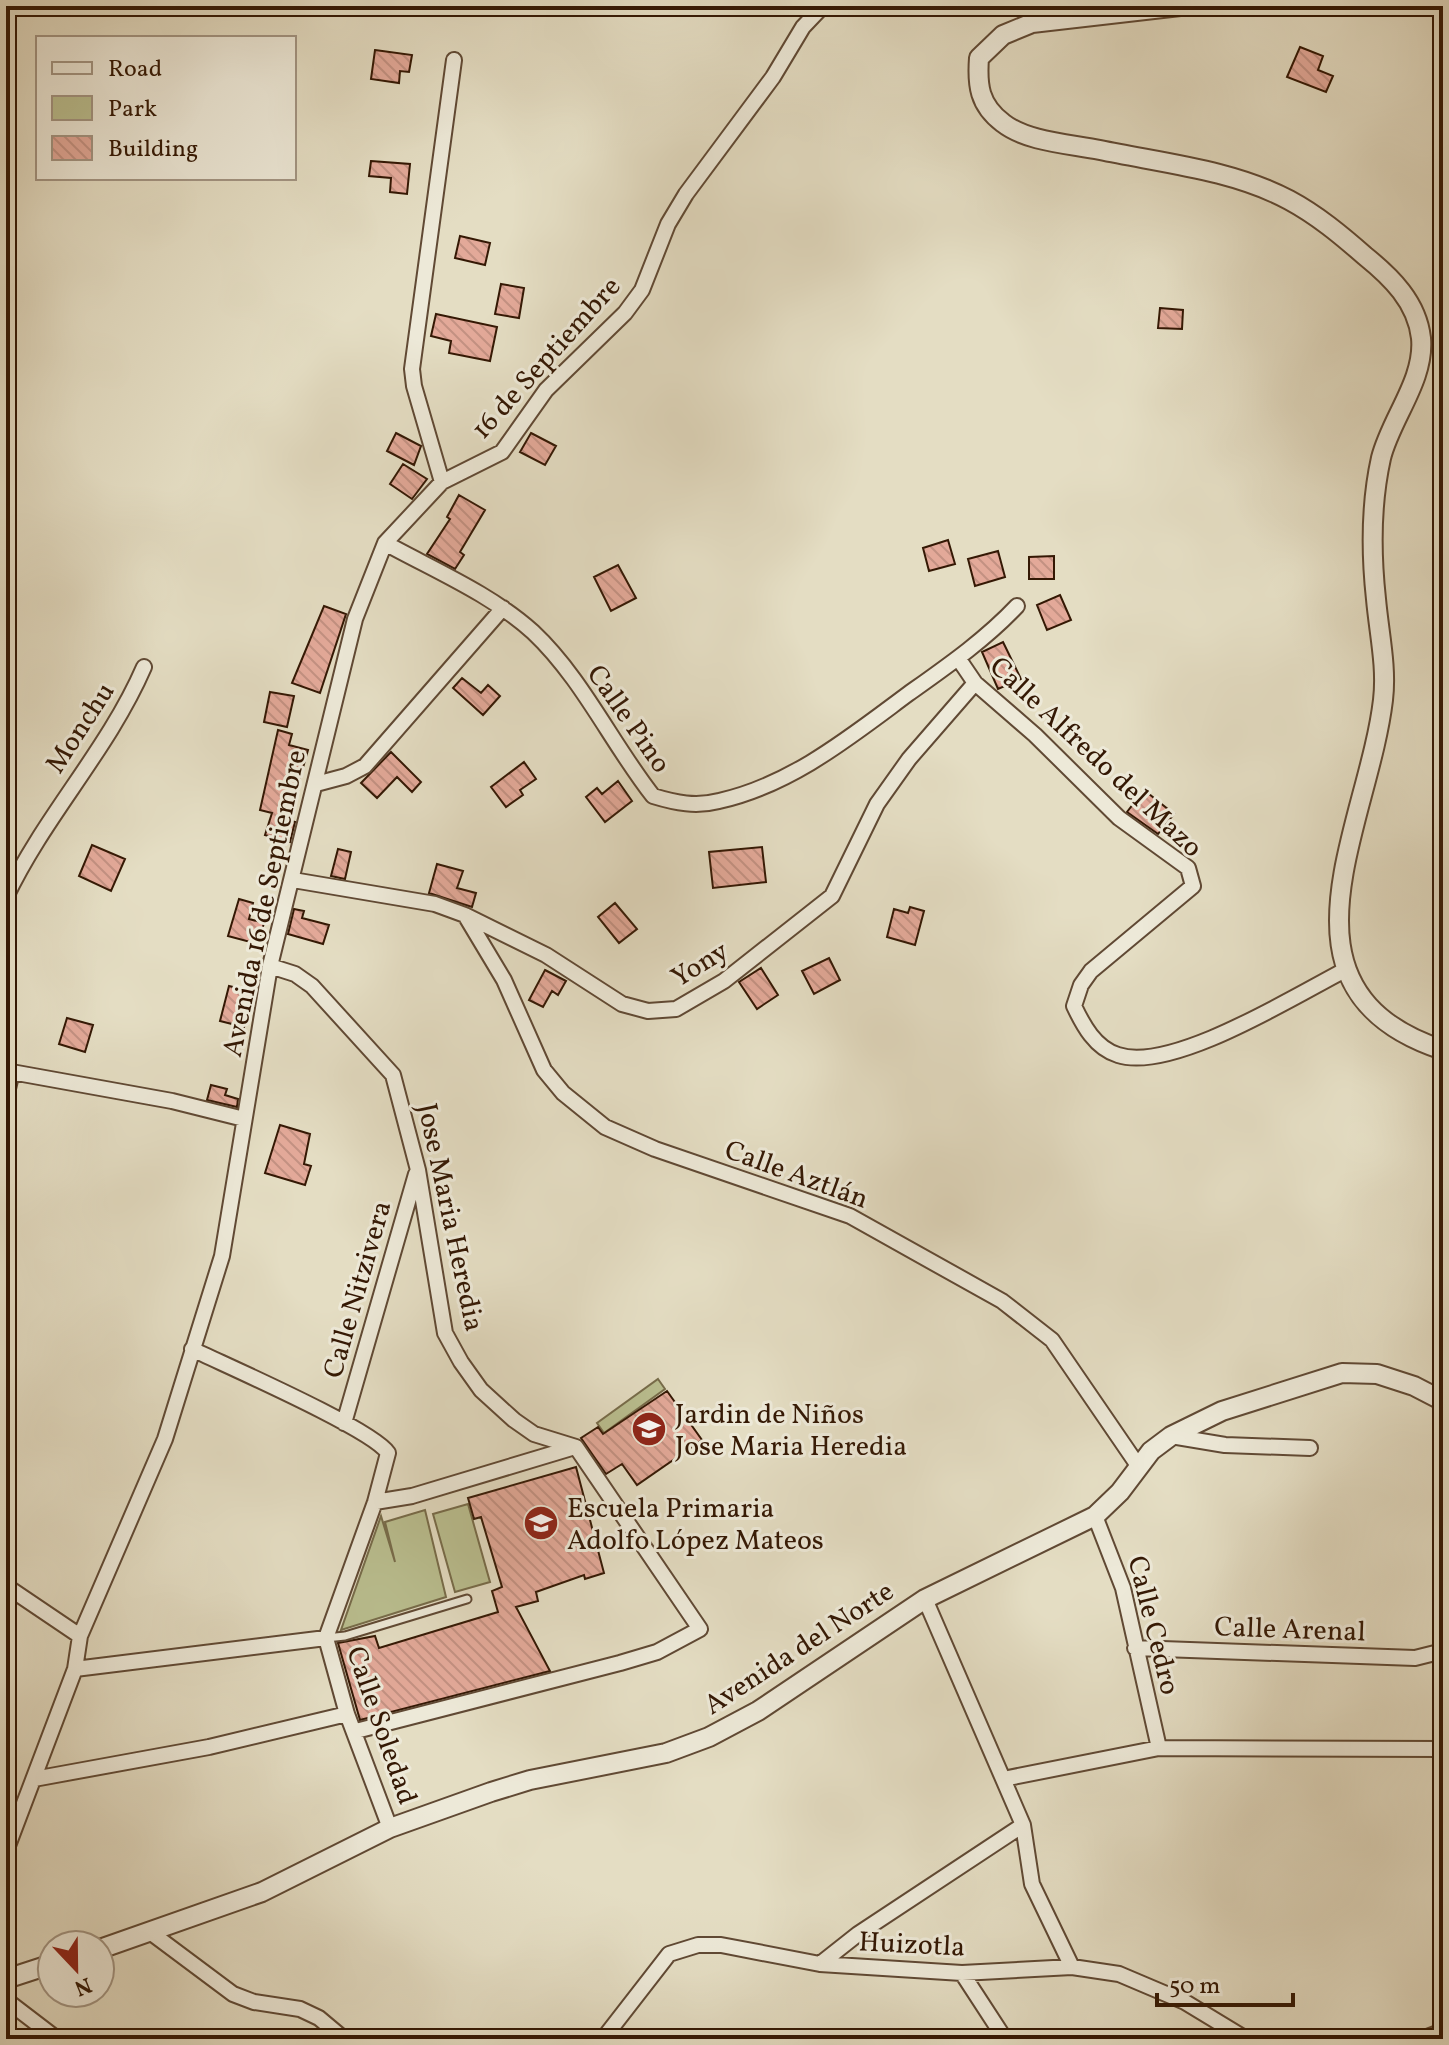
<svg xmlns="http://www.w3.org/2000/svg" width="1449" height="2045" font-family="Vollkorn,serif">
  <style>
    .green { fill: #babf90; stroke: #776c4a; stroke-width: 2 }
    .building { fill: url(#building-back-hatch); stroke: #341804; stroke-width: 2 }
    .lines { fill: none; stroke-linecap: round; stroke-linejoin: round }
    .service-casing { stroke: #604934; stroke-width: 11 }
    .minor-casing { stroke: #604934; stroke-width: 18 }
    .tertiary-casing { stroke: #604934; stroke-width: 22 }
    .service { stroke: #ede9d8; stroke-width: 7 }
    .minor { stroke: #ede9d8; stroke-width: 14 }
    .tertiary { stroke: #ede9d8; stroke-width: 18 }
    .labels { text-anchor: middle; stroke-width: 6; stroke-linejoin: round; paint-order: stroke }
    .street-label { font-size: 28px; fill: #341804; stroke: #ede9d8 }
    .poi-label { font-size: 28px; fill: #341804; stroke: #ede9d8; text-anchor: start }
  </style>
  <defs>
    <pattern id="building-back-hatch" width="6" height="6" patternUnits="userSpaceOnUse" patternTransform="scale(2)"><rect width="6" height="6" fill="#e3a999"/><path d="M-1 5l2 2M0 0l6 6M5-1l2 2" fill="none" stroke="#c39182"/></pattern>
  </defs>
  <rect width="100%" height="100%" fill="#e4ddc3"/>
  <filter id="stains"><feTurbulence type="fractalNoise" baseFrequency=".0025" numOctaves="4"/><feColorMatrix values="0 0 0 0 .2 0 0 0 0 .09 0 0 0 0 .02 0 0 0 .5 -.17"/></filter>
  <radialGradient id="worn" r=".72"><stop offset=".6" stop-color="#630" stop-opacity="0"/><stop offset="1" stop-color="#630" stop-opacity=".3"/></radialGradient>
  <path class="green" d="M 658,1379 L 665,1389 L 604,1433 L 597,1423 Z
    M 468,1504 L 490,1582 L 455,1592 L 433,1514 Z
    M 425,1510 L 446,1597 L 341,1630 L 381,1516 L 395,1562 L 385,1522 Z"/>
  <path class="building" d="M 1300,47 L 1323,56 L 1318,70 L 1333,76 L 1326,92 L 1287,77 Z
    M 375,50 L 412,55 L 409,72 L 400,71 L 399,83 L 371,79 Z
    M 371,161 L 410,164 L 407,194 L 390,192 L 391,178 L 369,176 Z
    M 460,236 L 490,243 L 485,265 L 455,258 Z
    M 501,284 L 524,288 L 519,318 L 495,314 Z
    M 1160,308 L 1183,310 L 1182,329 L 1158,328 Z
    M 436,314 L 497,327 L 490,361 L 449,353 L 451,341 L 431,336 Z
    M 396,433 L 421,446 L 414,465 L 387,451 Z
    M 531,433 L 556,446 L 545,465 L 520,452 Z
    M 403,464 L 427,479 L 412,499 L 390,484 Z
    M 459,495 L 485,510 L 460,552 L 464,555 L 455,569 L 427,554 L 450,519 L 447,517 Z
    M 948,540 L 955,564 L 929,571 L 923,548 Z
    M 998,551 L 1005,577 L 975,586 L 968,559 Z
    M 1054,556 L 1054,579 L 1029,579 L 1029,557 Z
    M 618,565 L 636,598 L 611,611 L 594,577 Z
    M 1060,595 L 1071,620 L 1047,630 L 1037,605 Z
    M 324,606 L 346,614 L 320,693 L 292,683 Z
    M 1003,642 L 1021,679 L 998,689 L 982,652 Z
    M 462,678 L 481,693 L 488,685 L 500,696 L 483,715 L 453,688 Z
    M 270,692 L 294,696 L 287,727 L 264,722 Z
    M 278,730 L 292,734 L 289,745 L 308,750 L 288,820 L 295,822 L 290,842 L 265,835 L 272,813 L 260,810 Z
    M 391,752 L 421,782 L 412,792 L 397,777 L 377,798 L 361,783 Z
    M 524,762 L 536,779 L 520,790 L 523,795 L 506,807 L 491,787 Z
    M 618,781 L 632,801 L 605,822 L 586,797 L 597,788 L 602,794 Z
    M 1144,790 L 1174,814 L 1158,834 L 1127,812 Z
    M 92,845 L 125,859 L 111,891 L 79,876 Z
    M 762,847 L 766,882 L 713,888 L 709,852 Z
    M 338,849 L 351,852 L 345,879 L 331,876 Z
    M 437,864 L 463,871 L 457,888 L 476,893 L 472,907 L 429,893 Z
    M 239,899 L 253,903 L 249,919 L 264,923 L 258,944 L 228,936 Z
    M 615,903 L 637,929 L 619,943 L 598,917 Z
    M 910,907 L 924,911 L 915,945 L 887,937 L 894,909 L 908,913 Z
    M 294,909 L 304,911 L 302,918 L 329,925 L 323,944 L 288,934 Z
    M 829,958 L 840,980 L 814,994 L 802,971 Z
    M 761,968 L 778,995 L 757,1009 L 739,982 Z
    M 545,970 L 566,981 L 558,995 L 552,991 L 543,1007 L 529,1000 Z
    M 229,986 L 254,992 L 244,1027 L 220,1021 Z
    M 67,1018 L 93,1025 L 85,1052 L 59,1044 Z
    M 211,1085 L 227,1089 L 225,1095 L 238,1099 L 237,1107 L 207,1100 Z
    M 280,1125 L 310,1134 L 304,1164 L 311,1166 L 305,1185 L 265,1173 Z
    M 667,1391 L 702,1440 L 637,1485 L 622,1464 L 606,1474 L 581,1438 L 598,1427 L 603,1434 Z
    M 576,1467 L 604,1573 L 585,1579 L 584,1575 L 536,1592 L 538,1601 L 516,1607 L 550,1671 L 360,1720 L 338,1643 L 375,1636 L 379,1648 L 498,1612 L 492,1591 L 502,1587 L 481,1517 L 474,1519 L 468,1498 Z"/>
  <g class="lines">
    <g class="service-casing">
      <path id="service" d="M 326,1638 L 345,1636 L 467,1599"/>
    </g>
    <g class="minor-casing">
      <path id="minor" d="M 442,482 L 502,452 L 546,390 L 625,313 L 642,290 L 668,224 L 686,194 L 773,77 L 803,27 L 823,6
        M 385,543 C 434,570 491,594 533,632 C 582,678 612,744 653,796 C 676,803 696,807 719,801 C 791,785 850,737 908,694 C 946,667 985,640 1017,606
        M 958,658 L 975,683 L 1035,735 L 1119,818 L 1188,868 L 1193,886 L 1091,971 L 1081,985 L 1074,1006 C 1083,1025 1095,1048 1118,1055 C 1172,1073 1296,995 1347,969
        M 316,784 L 346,776 L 365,766 L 503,608
        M 293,880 L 435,904 L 465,915 L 546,955 L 622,1004 L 648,1011 L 676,1009 L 724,981 L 832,896 L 877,804 L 909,759 L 975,683
        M 6,897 C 45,815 108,750 144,667
        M 465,915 L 504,980 L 544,1070 L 563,1093 L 605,1127 L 655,1149 L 850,1216 L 1002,1301 L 1052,1340 L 1139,1467
        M 270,966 L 295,974 L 312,986 L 393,1075 L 418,1170 L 445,1333 L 461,1362 L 481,1390 L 514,1420 L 534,1434 L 576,1447 L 700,1629 L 657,1652 L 620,1663 L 356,1731
        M 6,1071 L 172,1101 L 244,1119
        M 6,1097 L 12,1072
        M 192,1349 C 227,1366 372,1429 388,1453 L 375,1502 L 326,1638
        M 344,1423 L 416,1174
        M 1171,1436 L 1225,1445 L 1310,1448
        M 375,1502 L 412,1496 L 575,1447
        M 1095,1516 L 1123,1588 L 1159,1748
        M 6,1586 L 80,1636
        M 925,1599 L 1023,1825 L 1032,1884 L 1072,1967
        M 326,1638 L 347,1714 L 390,1828
        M 1135,1648 L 1415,1658 L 1443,1651
        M 75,1669 L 326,1638
        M 34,1779 L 209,1747 L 347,1714
        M 1003,1779 L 1159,1748 L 1443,1749
        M 6,1851 L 75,1669 L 80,1636 L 165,1439 L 222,1256 L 270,966 L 355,619 L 385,543 L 442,482 L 414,386 L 412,369 L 454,60
        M 150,1932 L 233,1994 L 254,2002 L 300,2009 L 319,2018 L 344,2039
        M 820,1964 L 858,1934 L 1023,1825
        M 962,1973 L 1005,2039
        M 6,2000 L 57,2039
        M 603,2039 L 669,1954 L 698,1945 L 721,1945 L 820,1964 L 962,1973 L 1072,1967 L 1119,1974 L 1185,2002 L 1246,2039
        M 1422,2039 L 1443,2031"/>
    </g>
    <g class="tertiary-casing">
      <path id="tertiary" d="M 1180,6 L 1032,23 L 1003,35 L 979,58 C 977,85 979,105 1003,123 C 1027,142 1071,144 1100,150 C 1162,163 1233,170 1289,200 C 1317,215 1341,235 1365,256 C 1391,277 1417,302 1421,338 C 1425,380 1391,418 1381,458 C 1371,503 1371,553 1376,599 C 1379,633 1387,667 1383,700 C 1368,827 1263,991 1443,1050
        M 100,1949 L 262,1892 L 390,1828 L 491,1792 L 530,1780 L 666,1753 L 709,1737 L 758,1711 L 925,1599 L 1095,1516 L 1120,1492 L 1151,1451 L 1171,1436 L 1222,1411 L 1342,1373 L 1377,1374 L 1414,1386 L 1443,1401
        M 6,1979 L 52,1964"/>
    </g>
    <use href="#service" class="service"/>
    <use href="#minor" class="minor"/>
    <use href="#tertiary" class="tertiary"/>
  </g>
  <defs>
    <g id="school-disc" transform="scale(1.8)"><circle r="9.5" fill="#8f2418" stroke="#ede9d8"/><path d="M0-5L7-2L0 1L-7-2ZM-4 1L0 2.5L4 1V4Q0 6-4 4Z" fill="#fff"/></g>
  </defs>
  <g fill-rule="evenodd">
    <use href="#school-disc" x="649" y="1429"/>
    <use href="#school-disc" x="541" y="1523"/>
  </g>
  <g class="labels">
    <g class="street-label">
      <text transform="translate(545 357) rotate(-48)" y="10">16 de Septiembre</text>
      <text transform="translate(630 718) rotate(55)" y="10">Calle Pino</text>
      <text transform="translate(79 727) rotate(-57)" y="10">Monchu</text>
      <text transform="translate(1097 756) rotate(43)" y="10">Calle Alfredo del Mazo</text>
      <text transform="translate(263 903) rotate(-78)" y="10">Avenida 16 de Septiembre</text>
      <text transform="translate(699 963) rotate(-32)" y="10">Yony</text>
      <text transform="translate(797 1173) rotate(20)" y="10">Calle Aztlán</text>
      <text transform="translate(452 1217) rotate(78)" y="10">Jose Maria Heredia</text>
      <text transform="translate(356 1289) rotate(-74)" y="10">Calle Nitzivera</text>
      <text transform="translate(1155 1625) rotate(76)" y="10">Calle Cedro</text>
      <text transform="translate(1290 1628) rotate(2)" y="10">Calle Arenal</text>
      <text transform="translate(798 1647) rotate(-33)" y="10">Avenida del Norte</text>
      <text transform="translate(383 1725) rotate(71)" y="10">Calle Soledad</text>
      <text transform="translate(912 1943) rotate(3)" y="10">Huizotla</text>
    </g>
    <g class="poi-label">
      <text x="675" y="1423">Jardin de Niños<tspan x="675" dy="32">Jose Maria Heredia</tspan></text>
      <text x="567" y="1517">Escuela Primaria<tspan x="567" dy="32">Adolfo López Mateos</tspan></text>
    </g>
  </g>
  <rect width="1449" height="2045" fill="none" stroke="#e4ddc3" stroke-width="32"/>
  <rect x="8" y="8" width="1433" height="2029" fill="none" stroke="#341804" stroke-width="4"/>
  <rect x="16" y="16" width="1417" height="2013" fill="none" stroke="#341804" stroke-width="2"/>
  <rect x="36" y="36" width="260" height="144" fill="#ede9d8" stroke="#a39583" stroke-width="2"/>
  <rect x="52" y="62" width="40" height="12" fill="#ede9d8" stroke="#a39583" stroke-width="2"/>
  <text x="108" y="76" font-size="24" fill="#341804">Road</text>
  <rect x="52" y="96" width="40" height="24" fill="#babf90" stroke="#a39583" stroke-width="2"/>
  <text x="108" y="116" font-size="24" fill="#341804">Park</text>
  <rect x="52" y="136" width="40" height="24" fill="url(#building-back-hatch)" stroke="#a39583" stroke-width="2"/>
  <text x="108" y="156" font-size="24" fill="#341804">Building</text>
  <g transform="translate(76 1969) rotate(158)"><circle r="38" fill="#ede9d8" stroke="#a39583" stroke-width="2"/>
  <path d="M0-6L14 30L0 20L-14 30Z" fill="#8f2418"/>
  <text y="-12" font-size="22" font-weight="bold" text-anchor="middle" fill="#341804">N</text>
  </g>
  <path d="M1157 1993v12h136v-12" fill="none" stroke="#341804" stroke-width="4"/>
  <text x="1169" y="1993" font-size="24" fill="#341804" stroke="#ede9d8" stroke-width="6" paint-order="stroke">50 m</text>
  <rect width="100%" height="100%" filter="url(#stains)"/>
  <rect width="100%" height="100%" fill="url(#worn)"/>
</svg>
